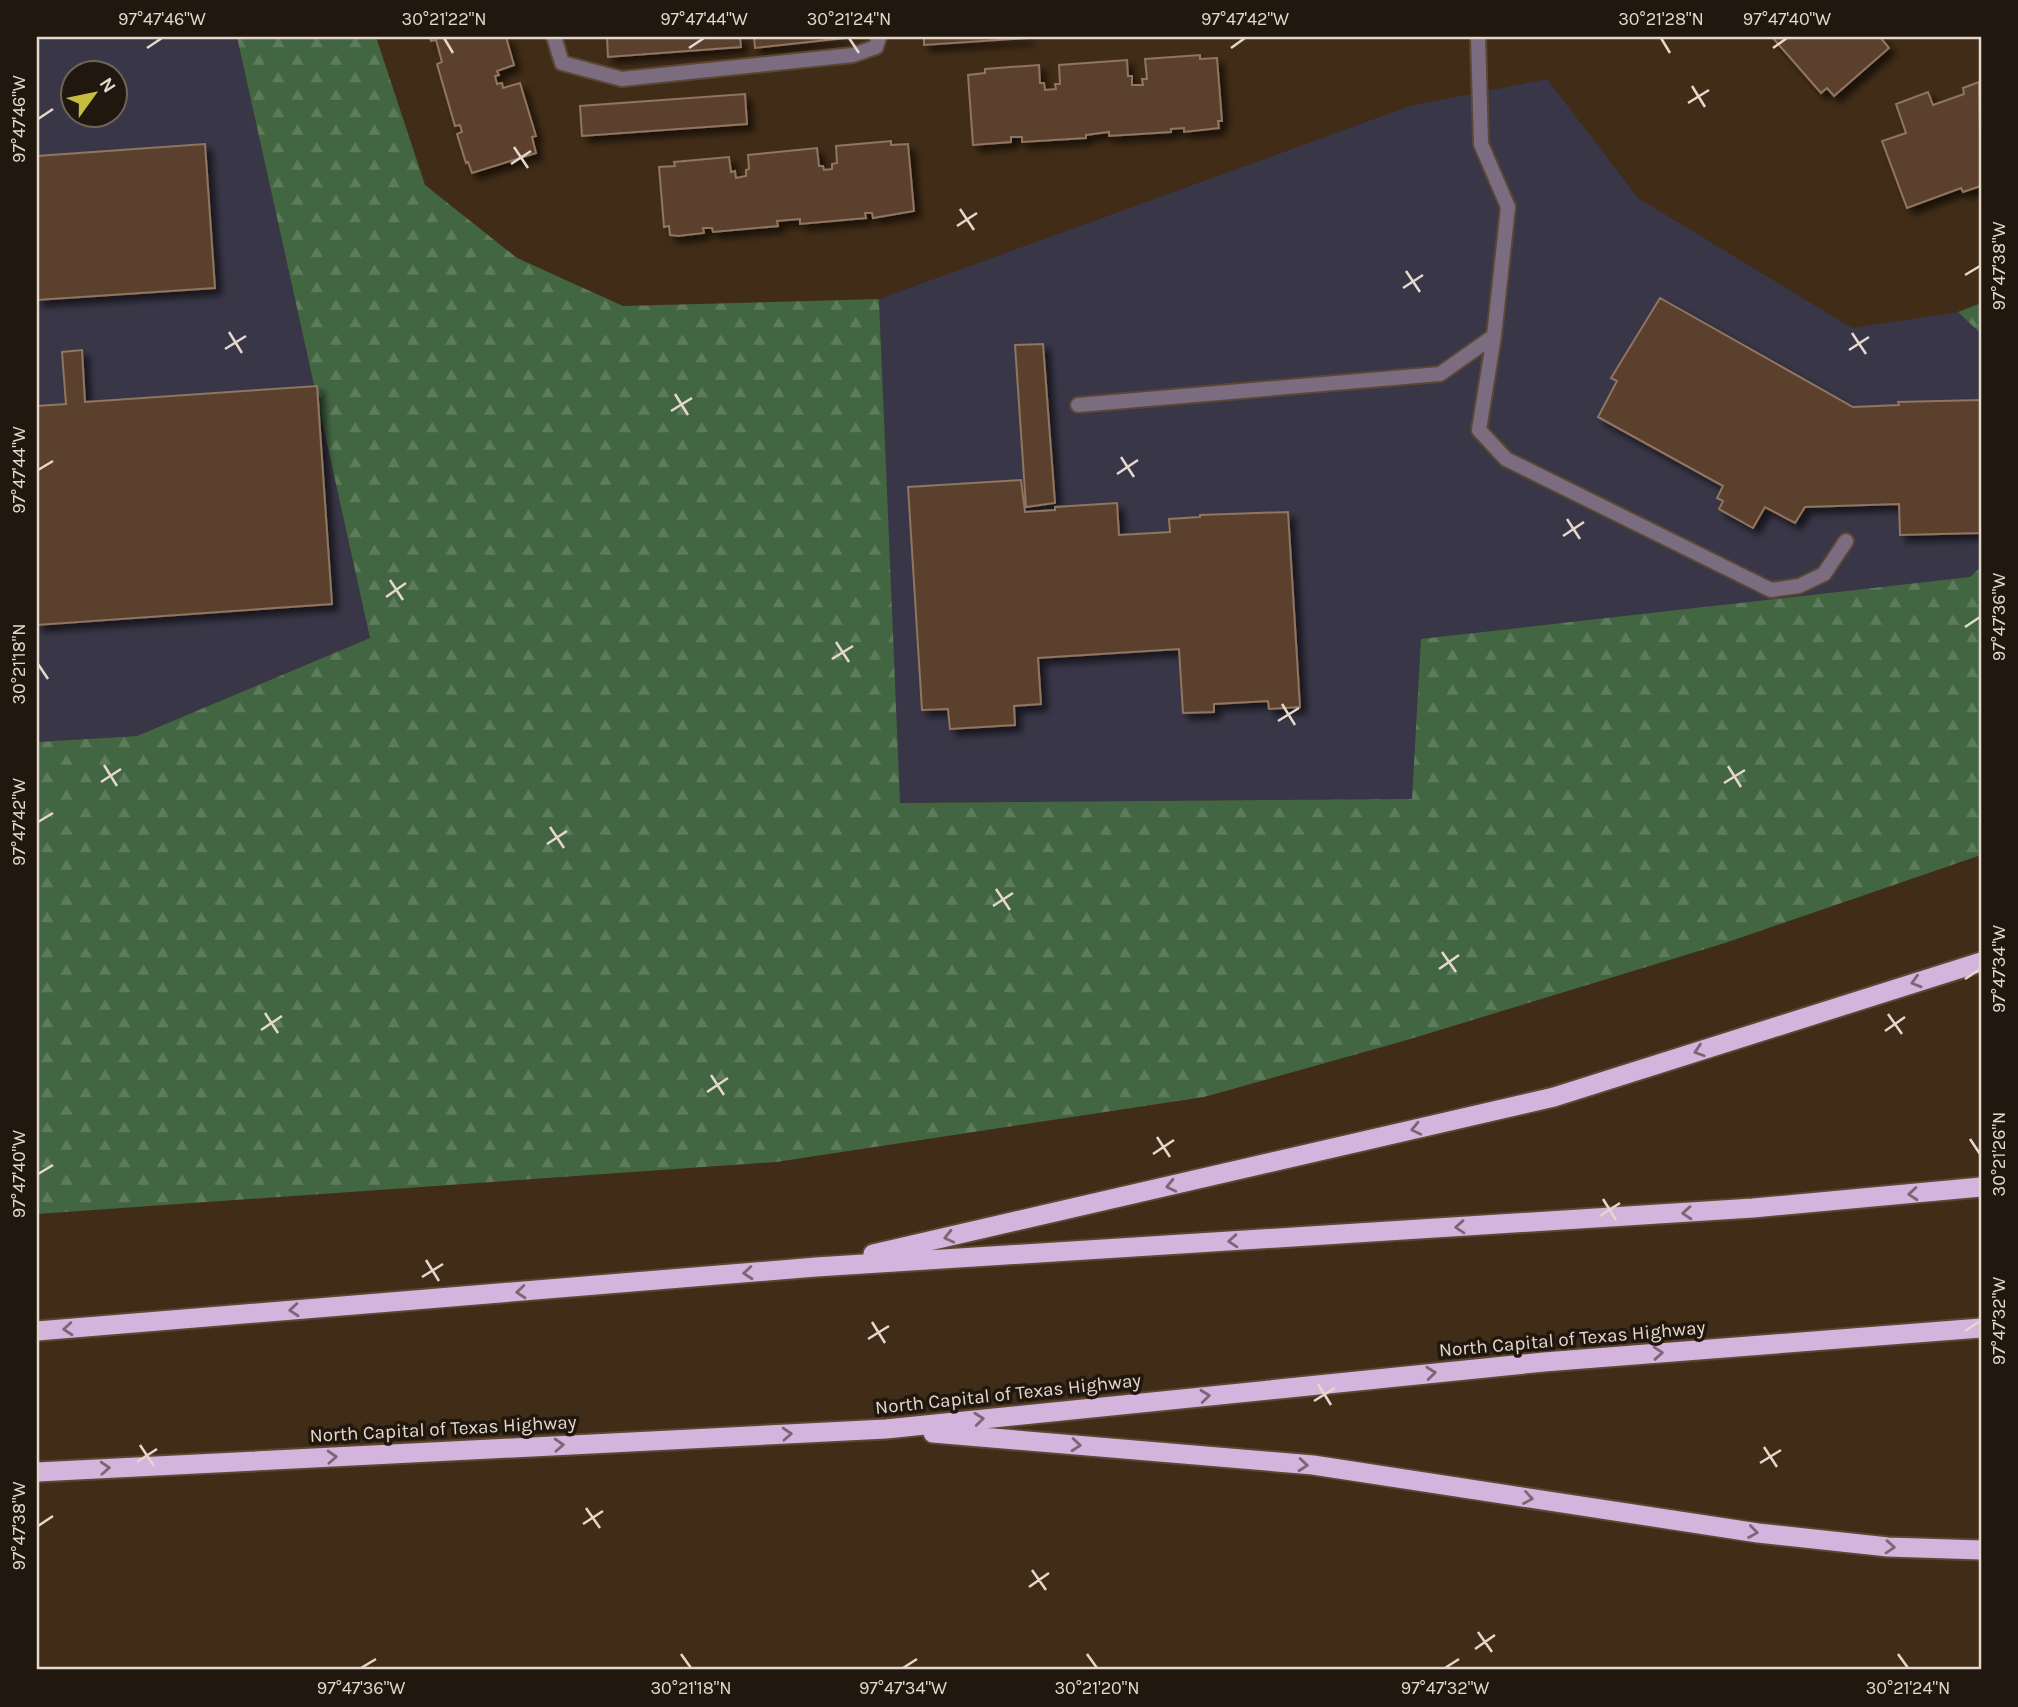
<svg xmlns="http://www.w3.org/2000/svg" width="2018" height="1707" font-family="Karla,sans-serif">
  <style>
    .commercial { fill: #393647; fill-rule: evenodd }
    .forest { fill: url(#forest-firs) }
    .building { fill: #5b412f; stroke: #907460; stroke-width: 2; filter: url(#shadow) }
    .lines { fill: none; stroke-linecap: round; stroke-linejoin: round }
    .service-casing { stroke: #5b4734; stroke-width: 18 }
    .minor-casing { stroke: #5b4734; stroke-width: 18 }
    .trunk-casing { stroke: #5b4734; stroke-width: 23 }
    .service { stroke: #7b6d7f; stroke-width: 14 }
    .minor { stroke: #7b6d7f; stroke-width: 14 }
    .trunk { stroke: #d4b4dc; stroke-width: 19 }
    .oneway { stroke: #7a6675 }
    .ticks { fill: none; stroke: #e5d7cb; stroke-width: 2.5 }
    .labels { text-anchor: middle; stroke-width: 7; stroke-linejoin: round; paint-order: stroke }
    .street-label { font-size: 19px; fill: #e5d7cb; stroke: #20170e }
    .neatline { fill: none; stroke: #e5d7cb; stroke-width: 2.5 }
    .ticks-label { font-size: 18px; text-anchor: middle; fill: #e5d7cb }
  </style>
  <defs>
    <pattern id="forest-firs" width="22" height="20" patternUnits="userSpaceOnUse" patternTransform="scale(1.75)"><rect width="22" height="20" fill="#436642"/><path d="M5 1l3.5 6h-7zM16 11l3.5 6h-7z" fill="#5e7b5c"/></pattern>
    <filter id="shadow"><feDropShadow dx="6" dy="6" stdDeviation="3.5" flood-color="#0009"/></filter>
  </defs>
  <rect width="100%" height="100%" fill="#412c17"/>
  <path class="commercial" d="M 37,37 L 237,37 L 370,638 L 137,736 L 37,742 ZM 74,74 L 116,74 L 116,116 L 74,116 Z
    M 1547,79 L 1638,198 L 1852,328 L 1958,312 L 1981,334 L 1981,567 L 1971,577 L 1412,799 L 899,803 L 879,299 L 1410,106 Z"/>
  <path class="forest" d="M 237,37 L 376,37 L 425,185 L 517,258 L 623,306 L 879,299 L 900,803 L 1412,799 L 1421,639 L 1970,577 L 1981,567 L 1981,855 L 1725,943 L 1407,1040 L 1204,1097 L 776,1162 L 37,1214 L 37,742 L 137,736 L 370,638 Z
    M 1981,303 L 1981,334 L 1958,312 Z"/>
  <path class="building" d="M 430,37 L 506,37 L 514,65 L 497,71 L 499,75 L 495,76 L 497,84 L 502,83 L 503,88 L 520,83 L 536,136 L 532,137 L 536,153 L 472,173 L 468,162 L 466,163 L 457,134 L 462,132 L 460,125 L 455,126 L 437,64 L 442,62 L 436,40 L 431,41 Z
    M 607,37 L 740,37 L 741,47 L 608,57 Z
    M 754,37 L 845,37 L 845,38 L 755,48 Z
    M 924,37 L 1028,37 L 1028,38 L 924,45 Z
    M 1772,37 L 1880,37 L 1889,48 L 1834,96 L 1827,88 L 1821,93 Z
    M 1200,55 L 1200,59 L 1217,58 L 1222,121 L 1218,121 L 1219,128 L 1184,132 L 1184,128 L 1171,129 L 1171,132 L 1109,136 L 1109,132 L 1086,135 L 1086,138 L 1022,142 L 1022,137 L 1011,137 L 1011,142 L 973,145 L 968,75 L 985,73 L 985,69 L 1039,65 L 1040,83 L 1044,83 L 1045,90 L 1056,89 L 1055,84 L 1060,84 L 1059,65 L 1127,60 L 1128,76 L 1132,76 L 1132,85 L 1143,85 L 1142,79 L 1147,79 L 1145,59 Z
    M 1979,82 L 1981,186 L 1963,192 L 1961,188 L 1907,208 L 1882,141 L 1906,133 L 1896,104 L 1928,92 L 1933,105 L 1964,94 L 1963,88 Z
    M 745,94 L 747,124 L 582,136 L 580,106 Z
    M 891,141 L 891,145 L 908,144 L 914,211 L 873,218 L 872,213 L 865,213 L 866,218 L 800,224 L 800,219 L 777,221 L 778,226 L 713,232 L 712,228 L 703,228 L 704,233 L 678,236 L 670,235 L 669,226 L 664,227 L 659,167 L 675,166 L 674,162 L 729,157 L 731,172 L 735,171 L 736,178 L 746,176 L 746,170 L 749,169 L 748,155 L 817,148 L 819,166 L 823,166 L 824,170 L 832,169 L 832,164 L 837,163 L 836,146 Z
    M 205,144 L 215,288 L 37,300 L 37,156 Z
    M 1660,298 L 1853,407 L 1899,405 L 1898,402 L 1981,400 L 1981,533 L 1900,535 L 1899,504 L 1805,507 L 1795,523 L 1765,507 L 1753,528 L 1719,509 L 1723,501 L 1717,498 L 1723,486 L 1598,417 L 1617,381 L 1611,378 Z
    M 1043,344 L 1055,503 L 1026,507 L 1015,345 Z
    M 82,350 L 85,402 L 317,386 L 332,604 L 37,625 L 37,406 L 66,404 L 62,352 Z
    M 1021,480 L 1025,512 L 1055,510 L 1055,507 L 1117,503 L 1119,535 L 1170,532 L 1169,519 L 1200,517 L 1200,515 L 1288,512 L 1300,707 L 1269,709 L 1268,701 L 1214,704 L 1214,712 L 1183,713 L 1179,649 L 1038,658 L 1041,704 L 1014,706 L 1015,725 L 950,729 L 948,709 L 922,710 L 908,487 Z"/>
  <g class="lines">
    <g class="service-casing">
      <path id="service" d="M 554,37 L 562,63 L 622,79 L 853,55 L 876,47 L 879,37
        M 1494,336 L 1479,430 L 1506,459 L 1771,590 L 1799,586 L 1824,574 L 1846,541
        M 1078,405 L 1440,374 L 1494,336 L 1508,207"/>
    </g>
    <g class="minor-casing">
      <path id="minor" d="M 1478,37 L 1481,144 L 1508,207"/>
    </g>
    <g class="trunk-casing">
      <path id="trunk" d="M 873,1254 L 1554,1097 L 1981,962
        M 37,1331 L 816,1267 L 1753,1208 L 1981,1187
        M 933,1433 L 1313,1465 L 1758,1533 L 1888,1547 L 1981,1550
        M 37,1472 L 886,1429 L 1544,1362 L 1981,1328"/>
    </g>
    <use href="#service" class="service"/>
    <use href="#minor" class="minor"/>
    <use href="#trunk" class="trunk"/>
  </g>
  <defs><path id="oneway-chevron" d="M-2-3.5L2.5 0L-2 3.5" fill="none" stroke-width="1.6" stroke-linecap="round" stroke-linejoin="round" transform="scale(1.75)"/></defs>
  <g class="oneway">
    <use href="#oneway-chevron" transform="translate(1916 982) rotate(163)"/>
    <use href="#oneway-chevron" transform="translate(1699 1051) rotate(162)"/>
    <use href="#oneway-chevron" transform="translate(1416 1129) rotate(167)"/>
    <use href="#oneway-chevron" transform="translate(1171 1186) rotate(167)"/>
    <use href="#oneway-chevron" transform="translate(1913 1194) rotate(175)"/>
    <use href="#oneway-chevron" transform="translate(1687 1213) rotate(176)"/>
    <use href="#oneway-chevron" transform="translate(1460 1227) rotate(176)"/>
    <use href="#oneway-chevron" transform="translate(949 1237) rotate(167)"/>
    <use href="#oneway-chevron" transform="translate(1233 1241) rotate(176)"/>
    <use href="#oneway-chevron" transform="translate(748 1273) rotate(175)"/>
    <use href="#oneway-chevron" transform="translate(521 1292) rotate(175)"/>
    <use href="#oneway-chevron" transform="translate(294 1310) rotate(175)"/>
    <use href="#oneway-chevron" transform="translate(68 1329) rotate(175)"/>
    <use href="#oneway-chevron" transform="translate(1658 1353) rotate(-4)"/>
    <use href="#oneway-chevron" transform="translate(1431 1373) rotate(-6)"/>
    <use href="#oneway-chevron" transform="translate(1205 1396) rotate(-6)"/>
    <use href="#oneway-chevron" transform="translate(979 1419) rotate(-6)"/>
    <use href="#oneway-chevron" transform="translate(787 1434) rotate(-3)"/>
    <use href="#oneway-chevron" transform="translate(559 1445) rotate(-3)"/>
    <use href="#oneway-chevron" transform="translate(1076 1445) rotate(5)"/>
    <use href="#oneway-chevron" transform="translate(332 1457) rotate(-3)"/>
    <use href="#oneway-chevron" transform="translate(1303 1465) rotate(5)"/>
    <use href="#oneway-chevron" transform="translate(105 1468) rotate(-3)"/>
    <use href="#oneway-chevron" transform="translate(1528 1498) rotate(9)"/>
    <use href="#oneway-chevron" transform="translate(1753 1532) rotate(8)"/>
    <use href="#oneway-chevron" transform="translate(1890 1547) rotate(4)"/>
  </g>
  <path class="ticks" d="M 444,38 L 453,53M 849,38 L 859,53M 1661,38 L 1670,53M 147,48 L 162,38M 689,48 L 704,38M 1231,48 L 1245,38M 1773,48 L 1787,38M 1692,86 L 1705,107M 1688,103 L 1709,90M 38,119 L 53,109M 514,147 L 528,168M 511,164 L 531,151M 960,209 L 974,230M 957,226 L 977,213M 1406,271 L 1420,292M 1965,275 L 1980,266M 1403,288 L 1423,275M 229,332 L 242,353M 1852,333 L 1866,354M 225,349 L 246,336M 1849,350 L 1869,337M 675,394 L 688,415M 671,411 L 692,398M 1121,457 L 1134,477M 38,470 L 53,461M 1117,474 L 1138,460M 1567,519 L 1580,539M 1563,536 L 1584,522M 390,580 L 403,600M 386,597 L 406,583M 1965,627 L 1980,617M 836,642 L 849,662M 832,659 L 853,646M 38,664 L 48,679M 1282,704 L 1295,725M 1278,721 L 1299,708M 104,765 L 117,786M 1728,766 L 1741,787M 101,782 L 121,769M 1724,783 L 1745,770M 38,822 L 53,813M 550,827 L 564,848M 547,844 L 567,831M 996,889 L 1010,910M 993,906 L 1013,893M 1442,952 L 1456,972M 1439,969 L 1459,955M 1965,979 L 1980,969M 265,1013 L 278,1033M 1888,1014 L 1902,1034M 261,1030 L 282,1016M 1885,1031 L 1905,1017M 711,1075 L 724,1095M 707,1092 L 728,1078M 1157,1137 L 1170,1157M 1970,1139 L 1980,1154M 1153,1154 L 1174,1140M 38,1174 L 53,1165M 1603,1199 L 1616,1220M 1600,1216 L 1620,1203M 426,1260 L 439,1281M 422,1277 L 443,1264M 872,1322 L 885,1343M 1965,1331 L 1980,1321M 868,1339 L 889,1326M 1318,1384 L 1331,1405M 1314,1401 L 1335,1388M 140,1445 L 154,1466M 1764,1447 L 1777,1467M 137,1462 L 157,1449M 1760,1463 L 1781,1450M 586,1508 L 600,1528M 583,1524 L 603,1511M 38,1526 L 53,1516M 1032,1570 L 1046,1590M 1029,1587 L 1049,1573M 1478,1632 L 1492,1652M 1475,1649 L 1495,1635M 681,1654 L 691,1668M 1087,1654 L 1097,1668M 1898,1654 L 1908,1668M 361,1668 L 376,1659M 903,1668 L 917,1659M 1445,1668 L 1459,1659"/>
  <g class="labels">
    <g class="street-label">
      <text transform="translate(1572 1338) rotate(-5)" y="7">North Capital of Texas Highway</text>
      <text transform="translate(1008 1393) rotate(-6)" y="7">North Capital of Texas Highway</text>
      <text transform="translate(443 1428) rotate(-3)" y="7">North Capital of Texas Highway</text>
    </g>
  </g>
  <rect width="2018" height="1707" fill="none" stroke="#20170e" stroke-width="77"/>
  <g transform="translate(94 94) rotate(57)"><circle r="33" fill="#20170e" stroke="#6f645a" stroke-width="2"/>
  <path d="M0-5L12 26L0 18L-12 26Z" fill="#c4bd3e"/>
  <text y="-10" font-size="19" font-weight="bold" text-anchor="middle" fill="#e5d7cb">N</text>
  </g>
  <rect x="38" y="38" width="1942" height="1630" class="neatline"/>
  <g class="ticks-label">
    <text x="162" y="25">97°47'46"W</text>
    <text x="444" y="25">30°21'22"N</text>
    <text x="704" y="25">97°47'44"W</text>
    <text x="849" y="25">30°21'24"N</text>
    <text x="1245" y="25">97°47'42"W</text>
    <text x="1661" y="25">30°21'28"N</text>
    <text x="1787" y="25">97°47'40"W</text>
    <text transform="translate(19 119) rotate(-90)" y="6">97°47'46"W</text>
    <text transform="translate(1999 266) rotate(-90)" y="6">97°47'38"W</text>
    <text transform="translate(19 470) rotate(-90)" y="6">97°47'44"W</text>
    <text transform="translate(1999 617) rotate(-90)" y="6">97°47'36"W</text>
    <text transform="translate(19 664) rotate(-90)" y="6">30°21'18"N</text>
    <text transform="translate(19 822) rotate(-90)" y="6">97°47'42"W</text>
    <text transform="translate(1999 969) rotate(-90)" y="6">97°47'34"W</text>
    <text transform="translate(1999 1154) rotate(-90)" y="6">30°21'26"N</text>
    <text transform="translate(19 1174) rotate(-90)" y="6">97°47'40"W</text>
    <text transform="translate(1999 1321) rotate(-90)" y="6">97°47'32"W</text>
    <text transform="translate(19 1526) rotate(-90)" y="6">97°47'38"W</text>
    <text x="361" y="1694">97°47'36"W</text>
    <text x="691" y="1694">30°21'18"N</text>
    <text x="903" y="1694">97°47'34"W</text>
    <text x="1097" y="1694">30°21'20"N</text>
    <text x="1445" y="1694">97°47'32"W</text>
    <text x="1908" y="1694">30°21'24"N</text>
  </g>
</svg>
